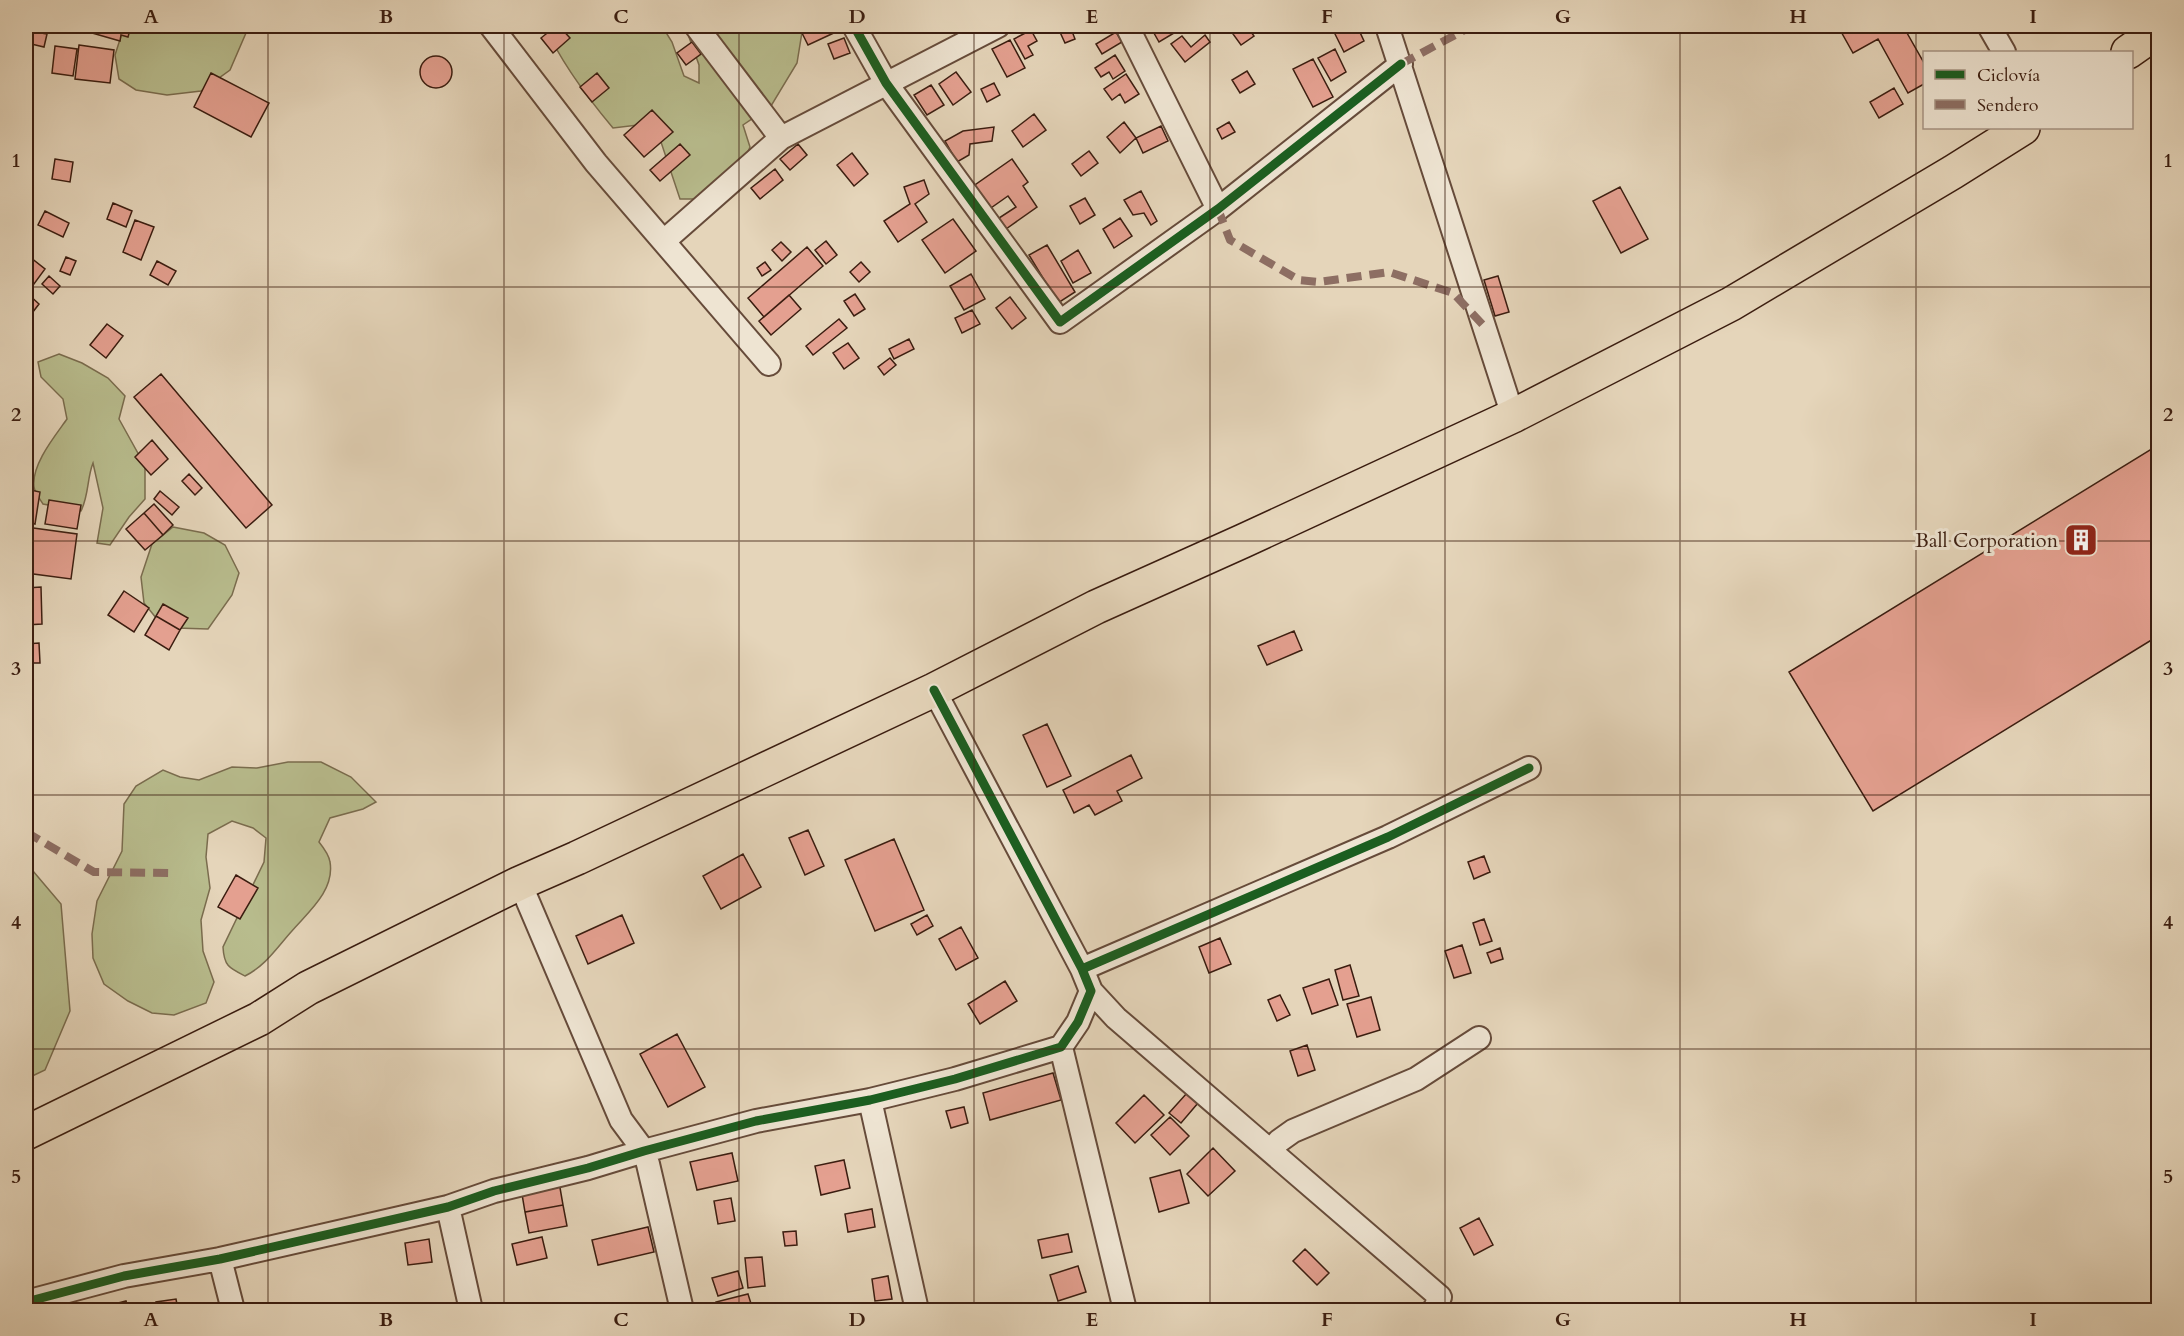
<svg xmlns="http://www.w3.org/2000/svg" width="2184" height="1336" font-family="Cardo,serif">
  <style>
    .green { fill: #b8bc8d; stroke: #7a6c4e; stroke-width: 1.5 }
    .building { fill: #e4a090; stroke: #3b1d10; stroke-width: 1.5 }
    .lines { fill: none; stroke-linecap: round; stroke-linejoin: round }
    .minor-casing { stroke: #664b3a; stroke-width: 26 }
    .trunk-casing { stroke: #3b1d10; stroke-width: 36 }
    .minor { stroke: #eee4d2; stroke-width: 22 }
    .trunk { stroke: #e5d5ba; stroke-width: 33 }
    .quiet { stroke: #8d6e63; stroke-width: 8; stroke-dasharray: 15 8; stroke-linecap: butt }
    .cycleway-casing { stroke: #eee4d2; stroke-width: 13 }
    .cycleway { stroke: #1b5e20; stroke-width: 9 }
    .grid { fill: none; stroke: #3b1d10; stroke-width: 1.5; stroke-opacity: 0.55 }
    .labels { text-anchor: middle; stroke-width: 6; stroke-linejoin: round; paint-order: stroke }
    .poi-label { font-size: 20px; fill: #3b1d10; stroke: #eee4d2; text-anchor: end }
    .neatline { fill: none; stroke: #3b1d10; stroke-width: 2 }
    .grid-label { font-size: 20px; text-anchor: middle; font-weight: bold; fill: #3b1d10 }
  </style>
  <rect width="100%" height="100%" fill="#e5d5ba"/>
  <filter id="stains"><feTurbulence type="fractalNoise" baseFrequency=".00333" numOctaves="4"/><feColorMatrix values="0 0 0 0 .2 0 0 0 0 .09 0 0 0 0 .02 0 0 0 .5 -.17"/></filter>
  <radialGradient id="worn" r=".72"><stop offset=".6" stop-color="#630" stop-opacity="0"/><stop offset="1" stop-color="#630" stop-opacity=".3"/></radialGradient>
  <path class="green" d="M 116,26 L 249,26 L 230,70 L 201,91 L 167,95 L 136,90 L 119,79 L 115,55 L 124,27 Z
    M 545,26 L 662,26 L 672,42 L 684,76 L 699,83 L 699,65 L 685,26 L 803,26 L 797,63 L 771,106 L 743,125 L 750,147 L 741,168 L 722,199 L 680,199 L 658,133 L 638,125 L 613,128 C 587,97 561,63 545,26 Z
    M 59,354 L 82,363 L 108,378 L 125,396 L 119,419 L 145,466 L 145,499 L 129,517 L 110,545 L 97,543 L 103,508 L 93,463 C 87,478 89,495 81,511 L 43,504 C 40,499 35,493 34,487 C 31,465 55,436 67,419 L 63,399 L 41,377 L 38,362 Z
    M 173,527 L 204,533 L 225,545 L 239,573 L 232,595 L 208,629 L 176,628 L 161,624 L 144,603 L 141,577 L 152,544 Z
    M 288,762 L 321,762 L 351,777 L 376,802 L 363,809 L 330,818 L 319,842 C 323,847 329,855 330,862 C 335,891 307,913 291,932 C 276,949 265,966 245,976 C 229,968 224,966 223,947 L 264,862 L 266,838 L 253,828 L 232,821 L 208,834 L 206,857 L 210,888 L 201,920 L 203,951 L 214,982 L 206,1003 L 174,1015 L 152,1013 L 128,1001 L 104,984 L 93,958 L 92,934 L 97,901 L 122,851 L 124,804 L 136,786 L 163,770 L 180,777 L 199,780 L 232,767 L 257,768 Z
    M 33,871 L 61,904 L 70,1011 L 45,1070 L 26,1079 L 26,874 Z"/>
  <path class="building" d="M 94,26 L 131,26 L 128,37 L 121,35 L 120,41 L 92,33 Z
    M 556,26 L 559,26 L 570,38 L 553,53 L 541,38 Z
    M 802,26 L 836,26 L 838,31 L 808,45 L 799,27 Z
    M 1070,26 L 1075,39 L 1065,43 L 1059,30 Z
    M 1150,26 L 1183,26 L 1184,27 L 1159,42 Z
    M 1245,26 L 1247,26 L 1254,36 L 1241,45 L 1233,34 Z
    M 1337,26 L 1357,26 L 1364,41 L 1344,52 L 1332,28 Z
    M 1842,26 L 1903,26 L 1924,63 L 1924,84 L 1908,93 L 1878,39 L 1853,53 L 1839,28 Z
    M 1031,30 L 1037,41 L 1028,46 L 1033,55 L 1025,59 L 1014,39 Z
    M 29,31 L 47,34 L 44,47 L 27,43 Z
    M 1116,32 L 1122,42 L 1102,54 L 1096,44 Z
    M 1205,35 L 1210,42 L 1185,62 L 1171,44 L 1182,36 L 1191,47 Z
    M 844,38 L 850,53 L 834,59 L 828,44 Z
    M 1010,40 L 1025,68 L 1007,77 L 992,49 Z
    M 692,42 L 701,54 L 686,65 L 677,53 Z
    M 79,45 L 114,50 L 110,83 L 75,79 Z
    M 55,46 L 77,49 L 73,76 L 52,73 Z
    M 1335,49 L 1346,72 L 1331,81 L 1318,58 Z
    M 1115,55 L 1125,71 L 1113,79 L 1109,72 L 1101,77 L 1095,68 Z
    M420 72a16 16 0 1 1 32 0a16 16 0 1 1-32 0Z
    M 1313,59 L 1333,97 L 1313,107 L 1293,69 Z
    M 1247,71 L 1255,84 L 1240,93 L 1232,80 Z
    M 956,72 L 971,92 L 953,105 L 939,84 Z
    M 211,73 L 269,103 L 251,137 L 194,107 Z
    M 597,73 L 609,88 L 592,102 L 580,87 Z
    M 1126,74 L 1139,94 L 1125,103 L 1120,94 L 1112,100 L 1104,89 Z
    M 994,83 L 1000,95 L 987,102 L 981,89 Z
    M 931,85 L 944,105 L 927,115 L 914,95 Z
    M 1894,88 L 1903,104 L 1879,118 L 1870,102 Z
    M 652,110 L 673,132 L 644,157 L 624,135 Z
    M 1034,114 L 1046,130 L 1023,147 L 1012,131 Z
    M 1124,122 L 1136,138 L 1120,153 L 1107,137 Z
    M 1229,122 L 1235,132 L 1222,139 L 1217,129 Z
    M 1161,126 L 1168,141 L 1143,153 L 1136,138 Z
    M 994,127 L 992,141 L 970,144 L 969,155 L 957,162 L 945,141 L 963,131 Z
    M 680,144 L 690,155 L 660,181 L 650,170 Z
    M 798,144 L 807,155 L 790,170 L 780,159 Z
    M 1089,151 L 1098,163 L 1081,176 L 1072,164 Z
    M 852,153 L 868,174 L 854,186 L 837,165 Z
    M 55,159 L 73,162 L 70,182 L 52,179 Z
    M 1012,159 L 1028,182 L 1023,186 L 1037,207 L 1006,229 L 999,218 L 1016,207 L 1008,196 L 988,210 L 972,187 Z
    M 775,169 L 783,180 L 760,199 L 751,188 Z
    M 924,180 L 929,194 L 915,204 L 927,222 L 898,242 L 884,221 L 910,204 L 904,187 Z
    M 1620,187 L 1648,239 L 1621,253 L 1593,201 Z
    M 1141,191 L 1157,221 L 1151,225 L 1144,213 L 1133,215 L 1124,200 Z
    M 1085,198 L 1095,215 L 1080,224 L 1070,206 Z
    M 113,203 L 132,211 L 126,227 L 107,219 Z
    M 45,211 L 69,223 L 63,237 L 38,225 Z
    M 1120,218 L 1132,236 L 1114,248 L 1103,229 Z
    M 953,219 L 976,251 L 945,273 L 922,240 Z
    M 135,220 L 154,227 L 141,260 L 123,252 Z
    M 826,241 L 837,255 L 826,264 L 815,250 Z
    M 781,242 L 791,252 L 782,261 L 772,250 Z
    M 1047,245 L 1075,292 L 1058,303 L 1029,255 Z
    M 807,247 L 823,266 L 764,317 L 748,298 Z
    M 1078,250 L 1091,273 L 1073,283 L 1061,261 Z
    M 26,254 L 45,269 L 31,288 L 26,284 Z
    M 66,257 L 76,261 L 70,275 L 60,271 Z
    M 157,261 L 176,271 L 168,285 L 150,275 Z
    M 765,262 L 771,270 L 762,276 L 757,268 Z
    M 861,262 L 870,272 L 859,282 L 850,272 Z
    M 971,274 L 985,299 L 964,310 L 950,286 Z
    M 49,276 L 60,286 L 53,294 L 42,284 Z
    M 1498,276 L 1509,312 L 1495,316 L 1484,280 Z
    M 26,292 L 39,304 L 26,321 Z
    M 855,294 L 865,309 L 854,316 L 844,301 Z
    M 789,295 L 801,309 L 771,335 L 759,321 Z
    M 1010,297 L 1026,318 L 1012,329 L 996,308 Z
    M 972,310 L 980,324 L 962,333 L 955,318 Z
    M 839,319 L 847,328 L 813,355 L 806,346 Z
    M 107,324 L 123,336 L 106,358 L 90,345 Z
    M 909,339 L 914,349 L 894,359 L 889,349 Z
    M 848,343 L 859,358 L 844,369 L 833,353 Z
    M 890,358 L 896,365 L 884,375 L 878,367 Z
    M 161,374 L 272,505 L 246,528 L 134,397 Z
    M 152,440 L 168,459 L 151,475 L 135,457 Z
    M 2158,445 L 2158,636 L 1873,811 L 1789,672 Z
    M 189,474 L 202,488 L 195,495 L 182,481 Z
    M 26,489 L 40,492 L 35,524 L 26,522 Z
    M 160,491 L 179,507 L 172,515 L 154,499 Z
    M 49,500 L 81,505 L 77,529 L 45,524 Z
    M 154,504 L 173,525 L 163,535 L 144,513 Z
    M 144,513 L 163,535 L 145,550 L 126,529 Z
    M 26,527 L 77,534 L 71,579 L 26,573 Z
    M 41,587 L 42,624 L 26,625 L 26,588 Z
    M 124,591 L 149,608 L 134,632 L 108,615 Z
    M 163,604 L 188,618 L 180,630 L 156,616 Z
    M 156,616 L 180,630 L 169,650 L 145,635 Z
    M 1294,631 L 1302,650 L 1267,665 L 1258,646 Z
    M 39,643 L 40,663 L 26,663 L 26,644 Z
    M 1047,724 L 1071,776 L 1047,787 L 1023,735 Z
    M 1131,755 L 1142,778 L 1117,791 L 1122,801 L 1095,815 L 1089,805 L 1074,813 L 1063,790 Z
    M 808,830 L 824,866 L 805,875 L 789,838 Z
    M 894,839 L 924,910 L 875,931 L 845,860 Z
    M 743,854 L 761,887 L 721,909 L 703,876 Z
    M 1484,856 L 1490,872 L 1474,879 L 1468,862 Z
    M 236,875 L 258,888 L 240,919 L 218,907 Z
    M 622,915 L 634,943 L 588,964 L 576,936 Z
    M 927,915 L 933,926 L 917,935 L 911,924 Z
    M 1484,919 L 1492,941 L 1480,945 L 1473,923 Z
    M 961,927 L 978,958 L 956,970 L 939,939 Z
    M 1220,938 L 1231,964 L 1209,973 L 1199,947 Z
    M 1462,945 L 1471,973 L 1454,978 L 1445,951 Z
    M 1500,948 L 1503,959 L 1491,963 L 1487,953 Z
    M 1350,965 L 1359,996 L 1343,1000 L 1335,970 Z
    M 1329,979 L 1338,1005 L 1312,1014 L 1303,988 Z
    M 1005,981 L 1017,1001 L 980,1024 L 968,1004 Z
    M 1280,995 L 1290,1015 L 1277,1021 L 1268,1000 Z
    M 1371,997 L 1380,1030 L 1357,1037 L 1347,1004 Z
    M 677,1034 L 705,1087 L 668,1107 L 640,1054 Z
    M 1307,1045 L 1315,1070 L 1298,1076 L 1290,1051 Z
    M 1053,1073 L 1061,1100 L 990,1120 L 983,1093 Z
    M 1187,1093 L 1198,1103 L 1181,1123 L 1169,1113 Z
    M 1144,1095 L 1164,1115 L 1135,1143 L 1116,1123 Z
    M 964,1107 L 968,1123 L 951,1128 L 946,1111 Z
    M 1170,1117 L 1189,1136 L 1170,1155 L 1151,1135 Z
    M 1213,1148 L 1235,1171 L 1208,1196 L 1187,1174 Z
    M 732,1153 L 738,1181 L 697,1190 L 690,1162 Z
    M 844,1160 L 850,1188 L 821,1195 L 815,1166 Z
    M 1180,1170 L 1189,1203 L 1159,1212 L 1150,1178 Z
    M 559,1182 L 563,1205 L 525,1212 L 521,1188 Z
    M 731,1198 L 735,1221 L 718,1224 L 714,1201 Z
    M 563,1205 L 567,1226 L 529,1233 L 525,1212 Z
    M 872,1209 L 875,1227 L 848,1232 L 845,1214 Z
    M 1479,1218 L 1493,1245 L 1474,1255 L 1460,1228 Z
    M 648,1227 L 654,1252 L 598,1265 L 592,1240 Z
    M 796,1231 L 797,1245 L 785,1246 L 783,1232 Z
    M 1068,1234 L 1072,1252 L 1042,1258 L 1038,1240 Z
    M 542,1237 L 547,1258 L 517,1265 L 512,1244 Z
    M 429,1239 L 432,1262 L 408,1265 L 405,1243 Z
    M 1305,1249 L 1329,1273 L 1317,1285 L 1293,1261 Z
    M 762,1257 L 765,1286 L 748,1288 L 745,1258 Z
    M 1078,1266 L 1086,1292 L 1058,1301 L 1050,1275 Z
    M 738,1271 L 743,1288 L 718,1296 L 712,1278 Z
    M 888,1276 L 892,1299 L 875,1301 L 872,1279 Z
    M 748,1294 L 753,1310 L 718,1310 L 716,1302 Z
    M 176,1299 L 178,1310 L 157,1310 L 156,1302 Z
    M 126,1301 L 129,1310 L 104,1310 L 103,1307 Z"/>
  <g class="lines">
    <g class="minor-casing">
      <path id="minor" d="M 491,26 L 596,163 L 769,364
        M 696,26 L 781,138
        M 854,26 L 886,83 L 1060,322 L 1218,209 L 1401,64
        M 1127,26 L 1218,209
        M 1387,26 L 1513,416
        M 1989,26 L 2004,52
        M 664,241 L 781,138 L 998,26
        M 520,883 L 621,1120 L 644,1151 L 648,1164 L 682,1310
        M 1082,969 L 1388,837 L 1529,768
        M 1091,991 L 1116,1018 L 1440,1297 L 1434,1310
        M 1061,1047 L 1125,1310
        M 870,1100 L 917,1310
        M 1271,1150 L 1279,1141 L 1293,1131 L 1416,1079 L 1479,1038
        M 448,1207 L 471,1310
        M 220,1259 L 233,1310
        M 26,1302 L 124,1276 L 220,1259 L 448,1207 L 494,1191 L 588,1168 L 644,1151 L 756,1121 L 870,1100 L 955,1079 L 1061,1047 L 1078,1022 L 1091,991 L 1082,969 L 934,690"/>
    </g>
    <g class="trunk-casing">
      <path id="trunk" d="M 2128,52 L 2158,31
        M 26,1133 L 259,1019 L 308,988 L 520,883 L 577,858 L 934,690 L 1096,607 L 1243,541 L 1513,416 L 1731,304 L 1953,172 L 2023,128"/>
    </g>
    <use href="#minor" class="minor"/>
    <use href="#trunk" class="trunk"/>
    <path class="quiet" d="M 1401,64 L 1472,26
      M 1218,209 L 1230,240 L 1299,280 L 1319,282 L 1389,272 L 1453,293 L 1483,325
      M 26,832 L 94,872 L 169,873"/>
    <g class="cycleway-casing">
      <path id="cycleway" d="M 854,26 L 886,83 L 1060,322 L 1218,209 L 1401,64
        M 1082,969 L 1388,837 L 1529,768
        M 26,1302 L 124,1276 L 220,1259 L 448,1207 L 494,1191 L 588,1168 L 644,1151 L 756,1121 L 870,1100 L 955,1079 L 1061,1047 L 1078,1022 L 1091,991 L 1082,969 L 934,690"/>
    </g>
    <use href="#cycleway" class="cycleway"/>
  </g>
  <path class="grid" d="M 268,26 L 268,1310M 504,26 L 504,1310M 739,26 L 739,1310M 974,26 L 974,1310M 1210,26 L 1210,1310M 1445,26 L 1445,1310M 1680,26 L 1680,1310M 1916,26 L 1916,1310M 26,287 L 2158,287M 26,541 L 2158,541M 26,795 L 2158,795M 26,1049 L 2158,1049"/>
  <defs>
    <g id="building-square" transform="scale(1.725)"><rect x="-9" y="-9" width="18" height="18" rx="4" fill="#8f2418" stroke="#eee4d2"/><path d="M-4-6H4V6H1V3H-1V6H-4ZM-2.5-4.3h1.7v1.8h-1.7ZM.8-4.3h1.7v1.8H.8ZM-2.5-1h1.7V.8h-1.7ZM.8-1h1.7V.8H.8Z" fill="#fff"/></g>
  </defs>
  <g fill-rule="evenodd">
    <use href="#building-square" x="2081" y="540"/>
  </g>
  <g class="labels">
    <g class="poi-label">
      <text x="2058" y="547">Ball Corporation</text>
    </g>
  </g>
  <rect width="2184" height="1336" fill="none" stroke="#e5d5ba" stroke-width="66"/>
  <rect x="1923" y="51" width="210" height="78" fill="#eee4d2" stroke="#a69484" stroke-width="1.5"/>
  <rect x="1935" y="70" width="30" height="9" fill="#1b5e20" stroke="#a69484" stroke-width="1.5"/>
  <text x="1977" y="81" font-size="18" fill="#3b1d10">Ciclovía</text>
  <rect x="1935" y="100" width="30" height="9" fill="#8d6e63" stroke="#a69484" stroke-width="1.5"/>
  <text x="1977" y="111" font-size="18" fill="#3b1d10">Sendero</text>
  <rect x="33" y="33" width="2118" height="1270" class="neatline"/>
  <g class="grid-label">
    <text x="151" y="23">A</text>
    <text x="386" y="23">B</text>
    <text x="621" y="23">C</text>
    <text x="857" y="23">D</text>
    <text x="1092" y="23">E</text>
    <text x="1327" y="23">F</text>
    <text x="1563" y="23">G</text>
    <text x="1798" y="23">H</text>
    <text x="2033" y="23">I</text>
    <text x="16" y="167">1</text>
    <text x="2168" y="167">1</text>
    <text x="16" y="421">2</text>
    <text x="2168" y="421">2</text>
    <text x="16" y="675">3</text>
    <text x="2168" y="675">3</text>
    <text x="16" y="929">4</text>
    <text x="2168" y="929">4</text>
    <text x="16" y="1183">5</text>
    <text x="2168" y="1183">5</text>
    <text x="151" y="1326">A</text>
    <text x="386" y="1326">B</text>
    <text x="621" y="1326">C</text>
    <text x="857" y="1326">D</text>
    <text x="1092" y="1326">E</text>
    <text x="1327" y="1326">F</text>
    <text x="1563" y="1326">G</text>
    <text x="1798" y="1326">H</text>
    <text x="2033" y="1326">I</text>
  </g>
  <rect width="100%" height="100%" filter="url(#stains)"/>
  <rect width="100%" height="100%" fill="url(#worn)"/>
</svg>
